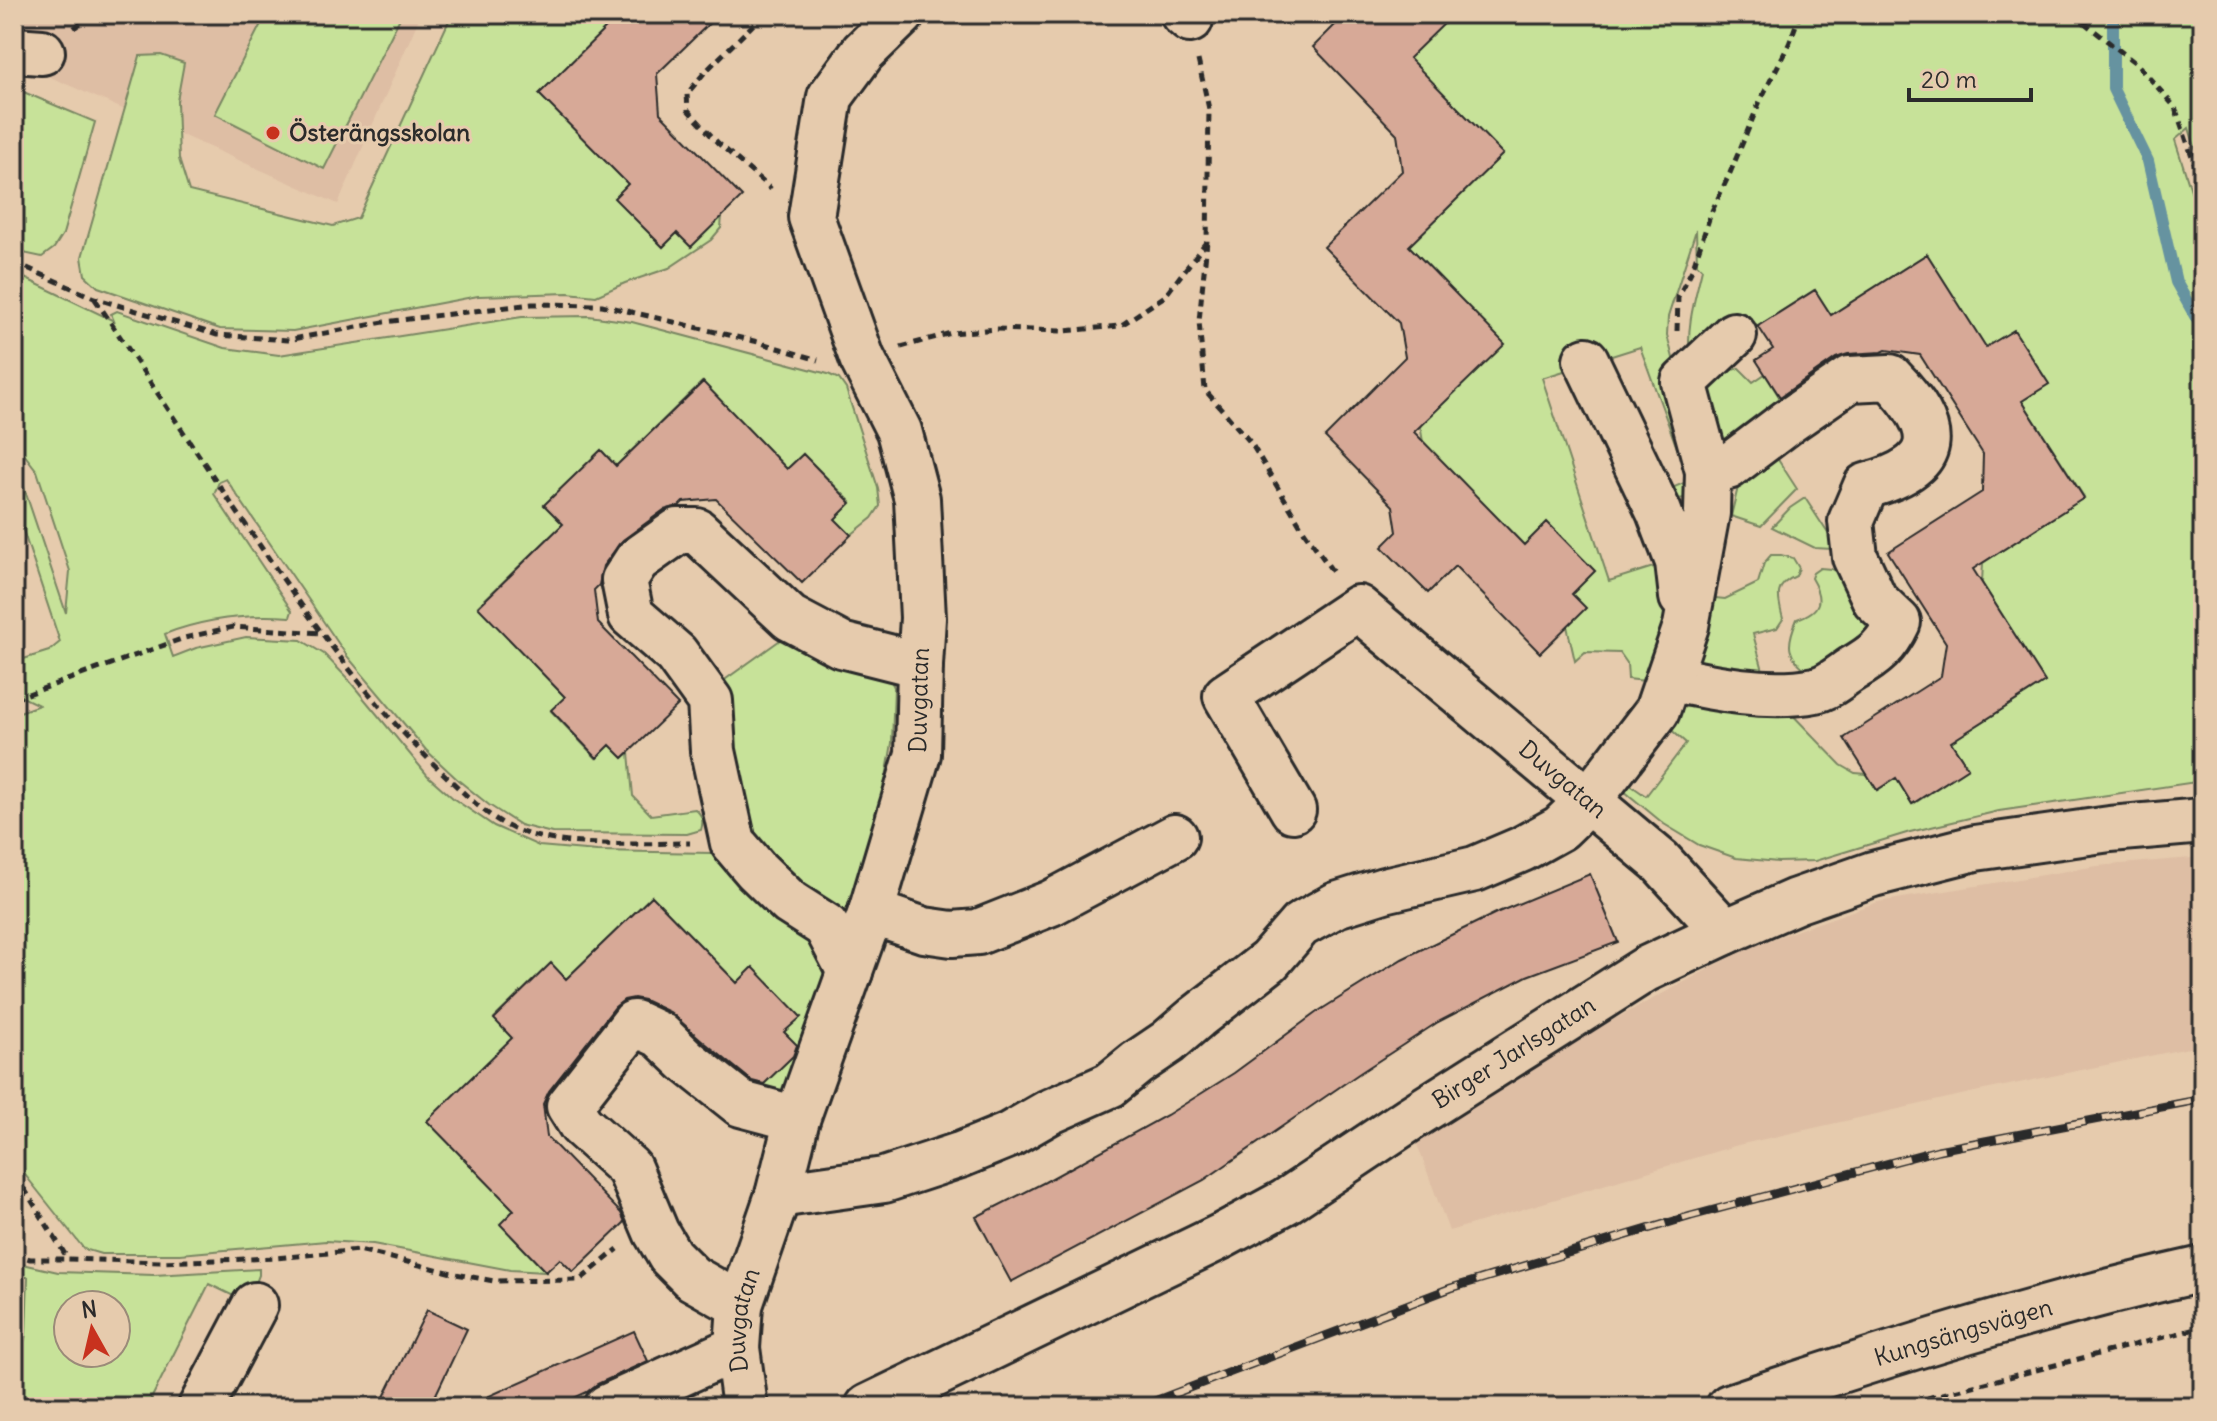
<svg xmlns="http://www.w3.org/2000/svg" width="2217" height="1421" font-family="Delius,sans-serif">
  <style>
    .built { fill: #debea4 }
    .green { fill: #c7e299; stroke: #798662; stroke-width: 2; fill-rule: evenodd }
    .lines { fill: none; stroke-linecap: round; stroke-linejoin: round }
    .stream { stroke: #6693a0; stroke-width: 12 }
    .building { fill: #d7a997; stroke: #2b2b2b; stroke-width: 2 }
    .minor-casing { stroke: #2b2b2b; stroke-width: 50 }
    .path { stroke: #2b2b2b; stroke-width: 5; stroke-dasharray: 8 6; stroke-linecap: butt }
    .minor { stroke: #e6cbad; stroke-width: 44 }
    .rail-casing { stroke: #2b2b2b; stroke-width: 9 }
    .rail { stroke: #e6cbad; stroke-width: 6; stroke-dasharray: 18; stroke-linecap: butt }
    .poi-dot { fill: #c8321e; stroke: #e6cbad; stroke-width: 3 }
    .labels { text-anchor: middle; stroke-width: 6; stroke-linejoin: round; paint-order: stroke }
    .poi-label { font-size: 24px; font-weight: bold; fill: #2b2b2b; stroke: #e6cbad; text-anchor: start }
    .street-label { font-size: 24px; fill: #2b2b2b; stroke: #e6cbad }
  </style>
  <rect width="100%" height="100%" fill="#e6cbad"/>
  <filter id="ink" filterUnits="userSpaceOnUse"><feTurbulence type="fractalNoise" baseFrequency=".0125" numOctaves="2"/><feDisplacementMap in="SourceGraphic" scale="16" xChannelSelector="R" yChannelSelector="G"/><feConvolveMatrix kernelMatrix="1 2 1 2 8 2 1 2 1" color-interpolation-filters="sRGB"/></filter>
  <g filter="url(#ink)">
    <path class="built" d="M 14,14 L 421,14 L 338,204 L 14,61 Z
      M 2203,857 L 2203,1045 L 1970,1093 L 1738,1145 L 1449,1231 L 1417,1144 L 1536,1061 L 1750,947 L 1878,902 L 2097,866 Z"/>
    <path class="green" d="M 266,14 L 402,14 L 324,169 L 215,114 Z
      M 452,14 L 620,14 L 539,94 L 628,184 L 615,198 L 663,247 L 677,233 L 690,246 L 722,216 L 721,228 L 711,240 L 669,268 L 625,283 L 596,296 L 568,293 L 478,296 L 293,331 L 220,329 L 98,287 L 85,275 L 82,257 L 140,56 L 161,55 L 184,63 L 177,101 L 179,159 L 189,191 L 333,226 L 358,218 Z
      M 1454,14 L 2203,14 L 2203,172 L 2189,128 L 2175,140 L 2203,228 L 2203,781 L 1999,811 L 1910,832 L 1815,861 L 1778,862 L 1736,858 L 1699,845 L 1664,824 L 1618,786 L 1623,780 L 1646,796 L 1686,743 L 1660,720 L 1672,709 L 1708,703 L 1785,707 L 1841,765 L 1855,773 L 1867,774 L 1877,790 L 1896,778 L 1913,804 L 1968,768 L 1951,742 L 2045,682 L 1982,583 L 1983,563 L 2084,497 L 2022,401 L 2049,384 L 2014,330 L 1986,347 L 1927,254 L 1831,315 L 1814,290 L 1717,353 L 1690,357 C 1686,326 1695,299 1702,269 L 1697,264 L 1696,230 L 1668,317 L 1667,335 L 1705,481 L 1701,490 L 1685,498 L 1664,501 L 1662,492 L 1689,481 L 1640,347 L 1542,378 L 1609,581 L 1666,563 L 1675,591 L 1654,682 L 1628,679 L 1627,663 L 1620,653 L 1585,652 L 1575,661 L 1567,626 L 1572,594 L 1595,571 L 1547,523 L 1524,545 L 1423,442 L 1420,425 L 1504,344 L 1409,246 L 1503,154 L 1408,58 Z
      M 14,88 L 95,122 L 63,234 L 54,248 L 42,257 L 14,251 Z
      M 14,273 L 114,321 L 111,314 L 117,311 L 225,348 L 279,355 L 522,317 L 589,316 L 632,322 L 828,374 L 839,379 L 846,389 L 878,488 L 880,506 L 872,518 L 851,535 L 835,519 L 851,502 L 803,454 L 787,469 L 702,382 L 616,466 L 601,450 L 544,505 L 563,524 L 478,606 L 565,697 L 551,711 L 596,758 L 610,745 L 623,758 L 629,753 L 633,796 L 651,815 L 695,809 C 702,815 704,820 701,830 L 687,834 L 552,833 L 520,825 L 489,805 L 458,780 L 426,750 L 347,656 L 226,479 L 219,482 L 214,494 L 292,611 L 290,617 C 248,614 204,619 165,634 L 173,657 L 196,648 L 246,637 L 301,640 L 324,654 L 347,678 L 428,776 L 454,799 L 494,826 L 539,846 L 597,851 L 712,853 L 732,863 L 810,938 L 823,960 L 827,976 L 782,1102 L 751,1097 L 800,1049 L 784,1032 L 800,1017 L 753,968 L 737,983 L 652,896 L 566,979 L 550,964 L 494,1018 L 512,1038 L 427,1121 L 514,1210 L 501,1225 L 546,1272 L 510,1270 L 373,1244 L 326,1241 L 180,1254 L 101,1254 L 84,1249 L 14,1161 L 14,714 L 39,705 L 14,693 L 14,662 L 49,651 L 60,642 L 14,503 L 14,458 L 66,613 L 70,571 L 37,471 L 14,441 Z
      M 1739,368 L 1753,382 L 1765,374 L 1783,403 L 1727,450 L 1717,439 L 1704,399 L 1709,385 L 1729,371 Z
      M 1775,455 L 1797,489 L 1761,526 L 1731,516 L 1739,483 Z
      M 1805,498 L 1831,538 L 1842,542 L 1832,549 L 1815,548 L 1772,527 L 1790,508 Z
      M 1771,555 L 1781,555 L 1793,558 L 1799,568 L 1796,576 C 1773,585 1778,599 1783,619 L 1777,628 L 1753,634 L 1764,674 L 1788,670 L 1789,679 L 1688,679 L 1706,597 L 1725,599 L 1758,583 L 1764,563 Z
      M 1820,568 L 1831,569 L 1845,577 L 1875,628 L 1810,673 C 1786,656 1786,645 1797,619 C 1821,611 1824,600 1811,578 L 1813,573 Z
      M 783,638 L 889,677 L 894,687 L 892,743 L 879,818 L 846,919 L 750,846 L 720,686 L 726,679 Z
      M 14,1262 L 58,1272 L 154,1275 L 259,1269 L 259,1275 L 248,1303 L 209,1284 L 147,1407 L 14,1407 L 14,1381 L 26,1334 L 28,1277 L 14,1277 ZM 68,1305 L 116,1305 L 116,1353 L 68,1353 Z"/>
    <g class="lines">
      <path class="stream" d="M 2113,14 L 2113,89 L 2148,161 L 2176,282 L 2203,330"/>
    </g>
    <path class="building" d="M 620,14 L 719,14 L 657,74 L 660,113 L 742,197 L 691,247 L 677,233 L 663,247 L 614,198 L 628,184 L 539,94 Z
      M 1346,14 L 1454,14 L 1409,58 L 1503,154 L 1409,246 L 1505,344 L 1414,432 L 1524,545 L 1547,522 L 1595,571 L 1572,594 L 1586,608 L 1540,653 L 1455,566 L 1428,593 L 1382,547 L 1397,532 L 1393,506 L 1325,437 L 1405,357 L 1399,323 L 1324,247 L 1402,171 L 1397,134 L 1313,47 Z
      M 1927,254 L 1986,347 L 2014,330 L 2049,384 L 2022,401 L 2084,498 L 1973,569 L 2045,682 L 1951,742 L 1968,768 L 1912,804 L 1896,778 L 1877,790 L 1844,738 L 1941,676 L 1946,643 L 1888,552 L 1982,492 L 1983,454 L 1920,355 L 1886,350 L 1882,352 L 1848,354 L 1836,358 L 1780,397 L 1756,360 L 1773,349 L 1758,326 L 1815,290 L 1831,315 Z
      M 703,382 L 787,469 L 803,454 L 851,503 L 835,519 L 851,535 L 802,583 L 716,499 L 683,502 L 679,506 L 664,510 L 623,540 L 603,566 L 599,585 L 594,590 L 598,623 L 678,705 L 623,758 L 610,745 L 597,758 L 551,710 L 565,697 L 478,607 L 563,524 L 544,505 L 601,450 L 616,466 Z
      M 1590,874 L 1618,942 L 1527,976 L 1438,1022 L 1360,1073 L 1204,1180 L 1011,1282 L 976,1217 L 1045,1182 L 1167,1115 L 1234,1073 L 1317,1012 L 1402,959 L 1496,913 Z
      M 652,896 L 737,983 L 753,967 L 801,1017 L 784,1032 L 797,1045 L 793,1056 L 764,1084 L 752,1081 L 704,1042 L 670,1012 L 644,1000 L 634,998 L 624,1000 L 615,1007 L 549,1091 L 543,1104 L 547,1137 L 621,1213 L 625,1222 L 573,1272 L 560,1259 L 546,1272 L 500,1224 L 514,1210 L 427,1121 L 512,1038 L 494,1019 L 551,963 L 566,979 Z
      M 427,1310 L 467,1329 L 430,1407 L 379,1407 Z
      M 634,1331 L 648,1361 L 597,1384 L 587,1392 L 555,1407 L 465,1407 Z"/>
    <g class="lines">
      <g class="minor-casing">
        <g id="minor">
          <path d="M 1183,14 L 1190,20"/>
          <path d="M 14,50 L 42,52"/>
          <path d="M 1586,360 L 1659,512 L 1678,562 L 1682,597"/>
          <path d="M 1669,678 C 1713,688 1769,699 1815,690 C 1828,688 1841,676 1852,669 C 1875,656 1887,646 1898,622 L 1875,600 L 1855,557 L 1851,521 L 1866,486 C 1943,466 1942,430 1890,377 L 1850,379 L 1789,421 L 1728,467 L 1708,471"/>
          <path id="s1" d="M 1293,810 L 1226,696 L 1358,608 L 1660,861 L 1725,932"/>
          <path d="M 871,912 L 924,930 L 952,934 L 978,932 L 1051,903 L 1175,837"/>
          <path d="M 850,972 L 826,926 L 790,903 L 756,870 L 733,843 L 713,751 L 710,701 L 676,654 L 631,615 L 624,580 L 637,560 L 678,531 L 697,531 L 790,618 L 841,645 L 920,665"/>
          <path d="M 778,1195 L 884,1180 L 960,1155 L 1009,1135 L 1049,1112 L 1110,1085 L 1137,1063 L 1168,1042 L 1197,1017 L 1269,961 L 1300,925 L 1336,905 L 1384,890 L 1475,869 L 1522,849 L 1560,828 L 1589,800 L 1657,711 L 1686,626 L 1707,513 L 1708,471 L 1684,382 L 1734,335"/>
          <path d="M 740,1305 L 692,1278 L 670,1256 L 656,1232 L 629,1168 L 581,1125 L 569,1106 L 634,1023 L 660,1035 L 687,1061 L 741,1104 L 797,1119"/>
          <path d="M 201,1407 L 255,1305"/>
          <path d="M 607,1407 L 737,1348"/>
          <path id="s2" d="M 745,1407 L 737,1348 L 740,1305 L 778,1195 L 797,1119 L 871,912 L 918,754 L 920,665 L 923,618 L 917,499 L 899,431 L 862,358 L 811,217 L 830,97 L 863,52 L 902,14"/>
          <path id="s3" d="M 868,1407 L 1222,1236 L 1285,1202 L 1411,1118 L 1646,969 L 1725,932 L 1796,901 L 1873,874 L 1975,848 L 2110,829 L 2203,821"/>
          <path id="s4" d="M 1729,1407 C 1885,1354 2042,1305 2203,1269"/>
        </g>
      </g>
      <path class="path" d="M 764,14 L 705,72 L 687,94 L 688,110 L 718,143 L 771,189
        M 2073,14 L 2138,65 L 2175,107 L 2203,188
        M 74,28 L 93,14
        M 1198,60 L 1209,109 L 1207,241 L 1199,321 L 1205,390 L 1251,443 L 1304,531 L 1335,575
        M 14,262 L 94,298 L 217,335 L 288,340 L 384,322 L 532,304 L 602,305 L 758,342 L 818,360
        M 95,299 C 151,383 206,467 263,550 C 318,630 374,708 445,775 C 466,795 489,819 516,830 C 568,850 635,843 690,843
        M 1677,331 L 1678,297 L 1692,270 L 1711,213 L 1730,173 L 1760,101 L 1789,44 L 1800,14
        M 901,347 L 951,333 L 996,329 L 1064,331 L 1120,326 L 1165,296 L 1207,241
        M 14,699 L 184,638 L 233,627 L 321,633
        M 14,1178 L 25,1190 L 68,1259 L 161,1262 L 276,1258 L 359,1250 L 456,1274 L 494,1281 L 580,1280 L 618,1249
        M 14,1254 L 30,1259 L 68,1259
        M 1901,1407 L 1931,1397 L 2203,1327"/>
      <use href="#minor" class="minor"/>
      <g class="rail-casing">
        <path id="rail" d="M 1139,1407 L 1451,1288 L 1691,1216 L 1938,1150 L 2203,1099"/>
      </g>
      <use href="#rail" class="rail"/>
    </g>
  </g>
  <circle class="poi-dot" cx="273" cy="133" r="8"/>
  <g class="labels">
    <g class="poi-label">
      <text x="289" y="141">Österängsskolan</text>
    </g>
    <g class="street-label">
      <text dy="8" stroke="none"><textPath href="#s2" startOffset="736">Duvgatan</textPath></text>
      <text dy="8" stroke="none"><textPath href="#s1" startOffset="558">Duvgatan</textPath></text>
      <text dy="8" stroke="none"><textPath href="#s3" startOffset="738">Birger Jarlsgatan</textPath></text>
      <text dy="8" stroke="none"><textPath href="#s2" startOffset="88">Duvgatan</textPath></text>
      <text dy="8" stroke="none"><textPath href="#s4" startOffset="246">Kungsängsvägen</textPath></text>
    </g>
  </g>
  <rect width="2217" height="1421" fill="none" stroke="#e6cbad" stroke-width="48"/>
  <rect x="24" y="24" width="2169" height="1373" fill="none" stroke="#2b2b2b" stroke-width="3" filter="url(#ink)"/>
  <g transform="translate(92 1329) rotate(352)"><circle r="38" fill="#e6cbad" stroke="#9b8b79" stroke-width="2"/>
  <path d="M0-6L14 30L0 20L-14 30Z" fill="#c8321e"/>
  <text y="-12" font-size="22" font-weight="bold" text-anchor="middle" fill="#2b2b2b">N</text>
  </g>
  <path d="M1909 88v12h122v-12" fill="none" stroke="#2b2b2b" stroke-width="4"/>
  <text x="1921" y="88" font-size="24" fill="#2b2b2b" stroke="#e6cbad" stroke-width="6" paint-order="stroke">20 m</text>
</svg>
